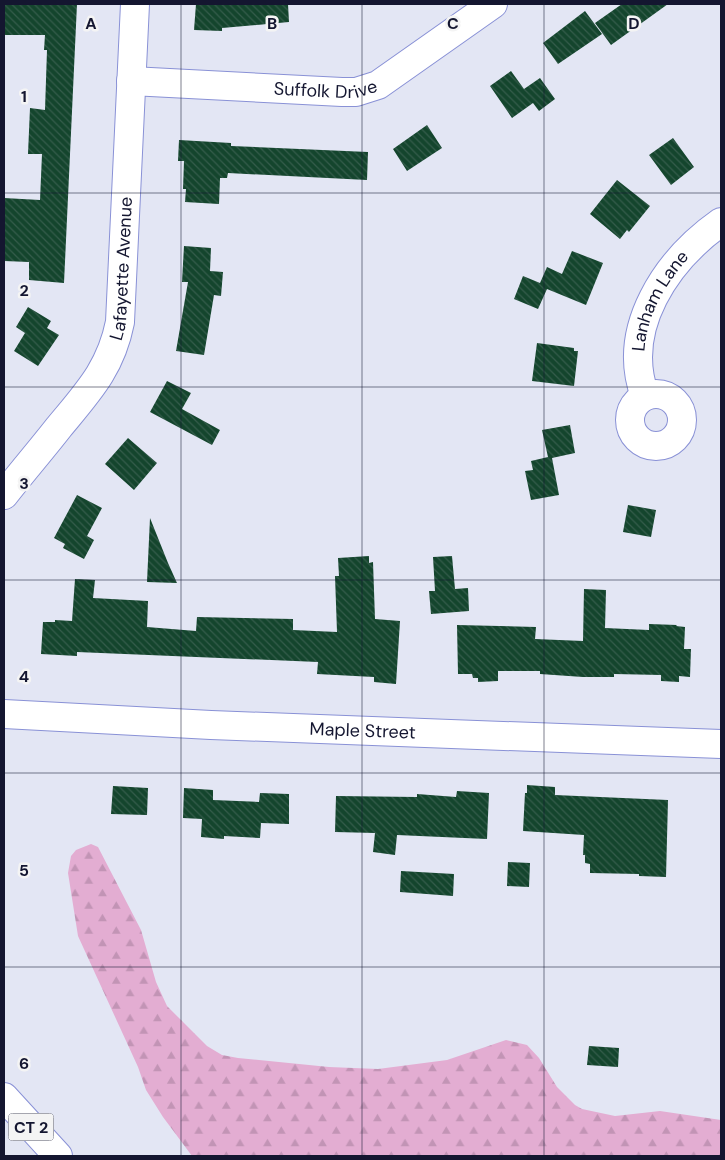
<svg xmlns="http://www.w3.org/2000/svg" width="725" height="1160" font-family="'DM Sans',sans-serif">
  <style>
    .forest { fill: url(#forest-firs) }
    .building { fill: url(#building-back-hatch) }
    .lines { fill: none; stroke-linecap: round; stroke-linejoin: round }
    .minor-casing { stroke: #8991d6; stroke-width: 30 }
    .highway-casing { stroke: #8991d6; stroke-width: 30 }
    .minor { stroke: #fff; stroke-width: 28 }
    .highway { stroke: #fff; stroke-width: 28 }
    .grid { fill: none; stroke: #141630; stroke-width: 1; stroke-opacity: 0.55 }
    .labels { text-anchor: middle; stroke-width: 5; stroke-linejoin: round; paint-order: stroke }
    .shield { fill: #f4f4f4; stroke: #57596b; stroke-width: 1 }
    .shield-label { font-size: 16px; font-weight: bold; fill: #141630 }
    .street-label { font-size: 18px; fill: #141630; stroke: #f4f4f4 }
    .grid-label { font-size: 16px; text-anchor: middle; font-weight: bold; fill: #141630; stroke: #f4f4f4; stroke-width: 5; stroke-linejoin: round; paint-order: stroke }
  </style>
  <defs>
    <pattern id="forest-firs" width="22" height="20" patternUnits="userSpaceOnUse" patternTransform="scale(1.25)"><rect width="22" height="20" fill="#e3add2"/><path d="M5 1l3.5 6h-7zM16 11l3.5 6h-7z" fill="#c294b5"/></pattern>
    <pattern id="building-back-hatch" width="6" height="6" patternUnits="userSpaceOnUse" patternTransform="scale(1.25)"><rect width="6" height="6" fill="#14452d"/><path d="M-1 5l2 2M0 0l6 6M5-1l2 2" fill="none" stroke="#355c4b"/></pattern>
  </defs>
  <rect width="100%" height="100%" fill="#e3e6f4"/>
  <path class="forest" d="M 91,844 L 98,847 L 141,930 L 156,982 L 167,1006 L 207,1046 L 222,1055 L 238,1058 L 329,1067 L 378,1069 L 447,1060 L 506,1040 L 527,1045 L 539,1058 L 557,1087 L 575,1105 L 582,1109 L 615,1116 L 660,1111 L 721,1120 L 721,1156 L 192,1156 L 163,1117 L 146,1090 L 138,1067 L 78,936 L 68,873 L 71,856 L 76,850 Z"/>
  <path class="building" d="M 4,4 L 77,4 L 64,283 L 29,280 L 29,262 L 4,261 L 4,198 L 40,200 L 42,154 L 28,154 L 30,108 L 45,110 L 47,50 L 44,50 L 45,35 L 4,35 Z
    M 196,4 L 288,4 L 289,22 L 222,28 L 222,31 L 194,30 Z
    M 622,4 L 668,4 L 611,45 L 595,23 Z
    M 585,11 L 602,34 L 558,64 L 543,43 Z
    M 511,71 L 524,89 L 540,78 L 555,99 L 539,111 L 533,103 L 512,118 L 490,86 Z
    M 427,125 L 442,148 L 407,171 L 393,149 Z
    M 673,138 L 694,167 L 671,185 L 649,155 Z
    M 179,140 L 231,143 L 231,146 L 368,152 L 367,180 L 228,173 L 227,178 L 220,178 L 219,204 L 185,202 L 186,189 L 183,189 L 184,161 L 178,161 Z
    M 617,180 L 650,206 L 629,232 L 627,230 L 620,239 L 590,214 Z
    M 184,246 L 211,248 L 210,271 L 223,272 L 221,296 L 214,295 L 204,355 L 176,351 L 188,282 L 182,282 Z
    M 572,251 L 603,263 L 586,305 L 547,289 L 538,309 L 514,299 L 523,276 L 540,283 L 547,267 L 562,274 Z
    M 28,307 L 51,321 L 47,328 L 59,335 L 38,366 L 14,351 L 25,333 L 16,327 Z
    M 537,343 L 574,348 L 574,351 L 578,351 L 574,386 L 532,381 Z
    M 167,381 L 191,393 L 182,409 L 220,430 L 212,445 L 150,412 Z
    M 570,425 L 575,453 L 552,458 L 559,495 L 531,500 L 525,471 L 533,470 L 531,461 L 548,457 L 542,430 Z
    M 128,438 L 157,463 L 134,490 L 105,464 Z
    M 77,495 L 102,508 L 87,536 L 94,540 L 84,559 L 63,548 L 65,544 L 54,538 Z
    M 628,505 L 656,510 L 651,537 L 623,532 Z
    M 150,518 L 168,563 L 177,583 L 147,582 Z
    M 369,556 L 369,563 L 373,562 L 375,619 L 400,621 L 396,684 L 374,682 L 374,677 L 317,674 L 318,662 L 77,652 L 77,656 L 41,654 L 43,622 L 55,622 L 55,620 L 72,621 L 75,579 L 95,580 L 93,598 L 148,601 L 147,627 L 196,631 L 197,617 L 293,619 L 293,630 L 337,632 L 335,576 L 339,576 L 338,558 Z
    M 452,556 L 455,589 L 468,588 L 469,611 L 431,614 L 429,591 L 435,591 L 433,557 Z
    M 584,589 L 606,590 L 605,628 L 649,630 L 649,624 L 677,625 L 676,626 L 685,627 L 684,649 L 691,649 L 690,677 L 679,676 L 679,682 L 661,681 L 661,675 L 614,674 L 614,677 L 583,677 L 540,674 L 540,671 L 498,671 L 498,681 L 478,682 L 478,678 L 473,678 L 472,674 L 458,674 L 457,625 L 536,627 L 535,639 L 583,641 Z
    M 527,785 L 555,787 L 555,795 L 668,800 L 666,877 L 639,876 L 639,874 L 590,873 L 590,864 L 585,863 L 585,855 L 583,855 L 584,835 L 523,831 L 525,793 L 527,793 Z
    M 113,786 L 148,788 L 147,815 L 111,814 Z
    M 184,788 L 213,790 L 213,800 L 259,802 L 260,793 L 289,794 L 289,824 L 261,823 L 260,838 L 224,836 L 224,839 L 201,837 L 202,819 L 183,818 Z
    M 457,791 L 489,793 L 487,839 L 397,835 L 395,855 L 373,852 L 375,833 L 335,832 L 336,796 L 417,797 L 417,794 L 456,797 Z
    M 508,862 L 530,863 L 529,887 L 507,886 Z
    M 401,871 L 454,874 L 453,896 L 400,892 Z
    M 589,1046 L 619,1048 L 618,1067 L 587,1065 Z"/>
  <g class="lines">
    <g class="minor-casing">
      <g id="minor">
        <path id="s1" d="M 131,81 L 342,92 L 356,92 L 378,85 L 493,4"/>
        <circle cx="656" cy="420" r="26"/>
        <path id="s2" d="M 645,396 C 620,328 667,260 721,222"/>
        <path id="s3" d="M 4,495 C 22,472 41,450 59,427 C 88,392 111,368 120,322 L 135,4"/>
        <path id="s4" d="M 4,714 L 211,725 L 721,744"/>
      </g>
    </g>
    <g class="highway-casing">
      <path id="highway" d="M 4,1097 L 58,1156"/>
    </g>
    <use href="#minor" class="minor"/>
    <use href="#highway" class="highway"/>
  </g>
  <path class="grid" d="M 181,4 L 181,1156M 362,4 L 362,1156M 544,4 L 544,1156M 4,193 L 721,193M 4,387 L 721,387M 4,580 L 721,580M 4,773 L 721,773M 4,967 L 721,967"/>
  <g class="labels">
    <rect class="shield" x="8.5" y="1113.5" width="45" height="27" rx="4"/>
    <g class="shield-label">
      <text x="31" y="1133">CT 2</text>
    </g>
    <g class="street-label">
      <text dy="6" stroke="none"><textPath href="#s1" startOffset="195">Suffolk Drive</textPath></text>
      <text dy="6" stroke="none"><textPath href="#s3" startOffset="264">Lafayette Avenue</textPath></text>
      <text dy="6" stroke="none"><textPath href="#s2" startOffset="101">Lanham Lane</textPath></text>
      <text dy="6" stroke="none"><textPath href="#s4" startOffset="359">Maple Street</textPath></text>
    </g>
  </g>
  <g class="grid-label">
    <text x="91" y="29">A</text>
    <text x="272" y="29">B</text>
    <text x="453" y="29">C</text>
    <text x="634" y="29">D</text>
    <text x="24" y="102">1</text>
    <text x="24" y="296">2</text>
    <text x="24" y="489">3</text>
    <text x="24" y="682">4</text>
    <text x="24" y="876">5</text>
    <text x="24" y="1069">6</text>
  </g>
  <rect width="725" height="1160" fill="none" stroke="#141630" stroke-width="10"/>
</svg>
